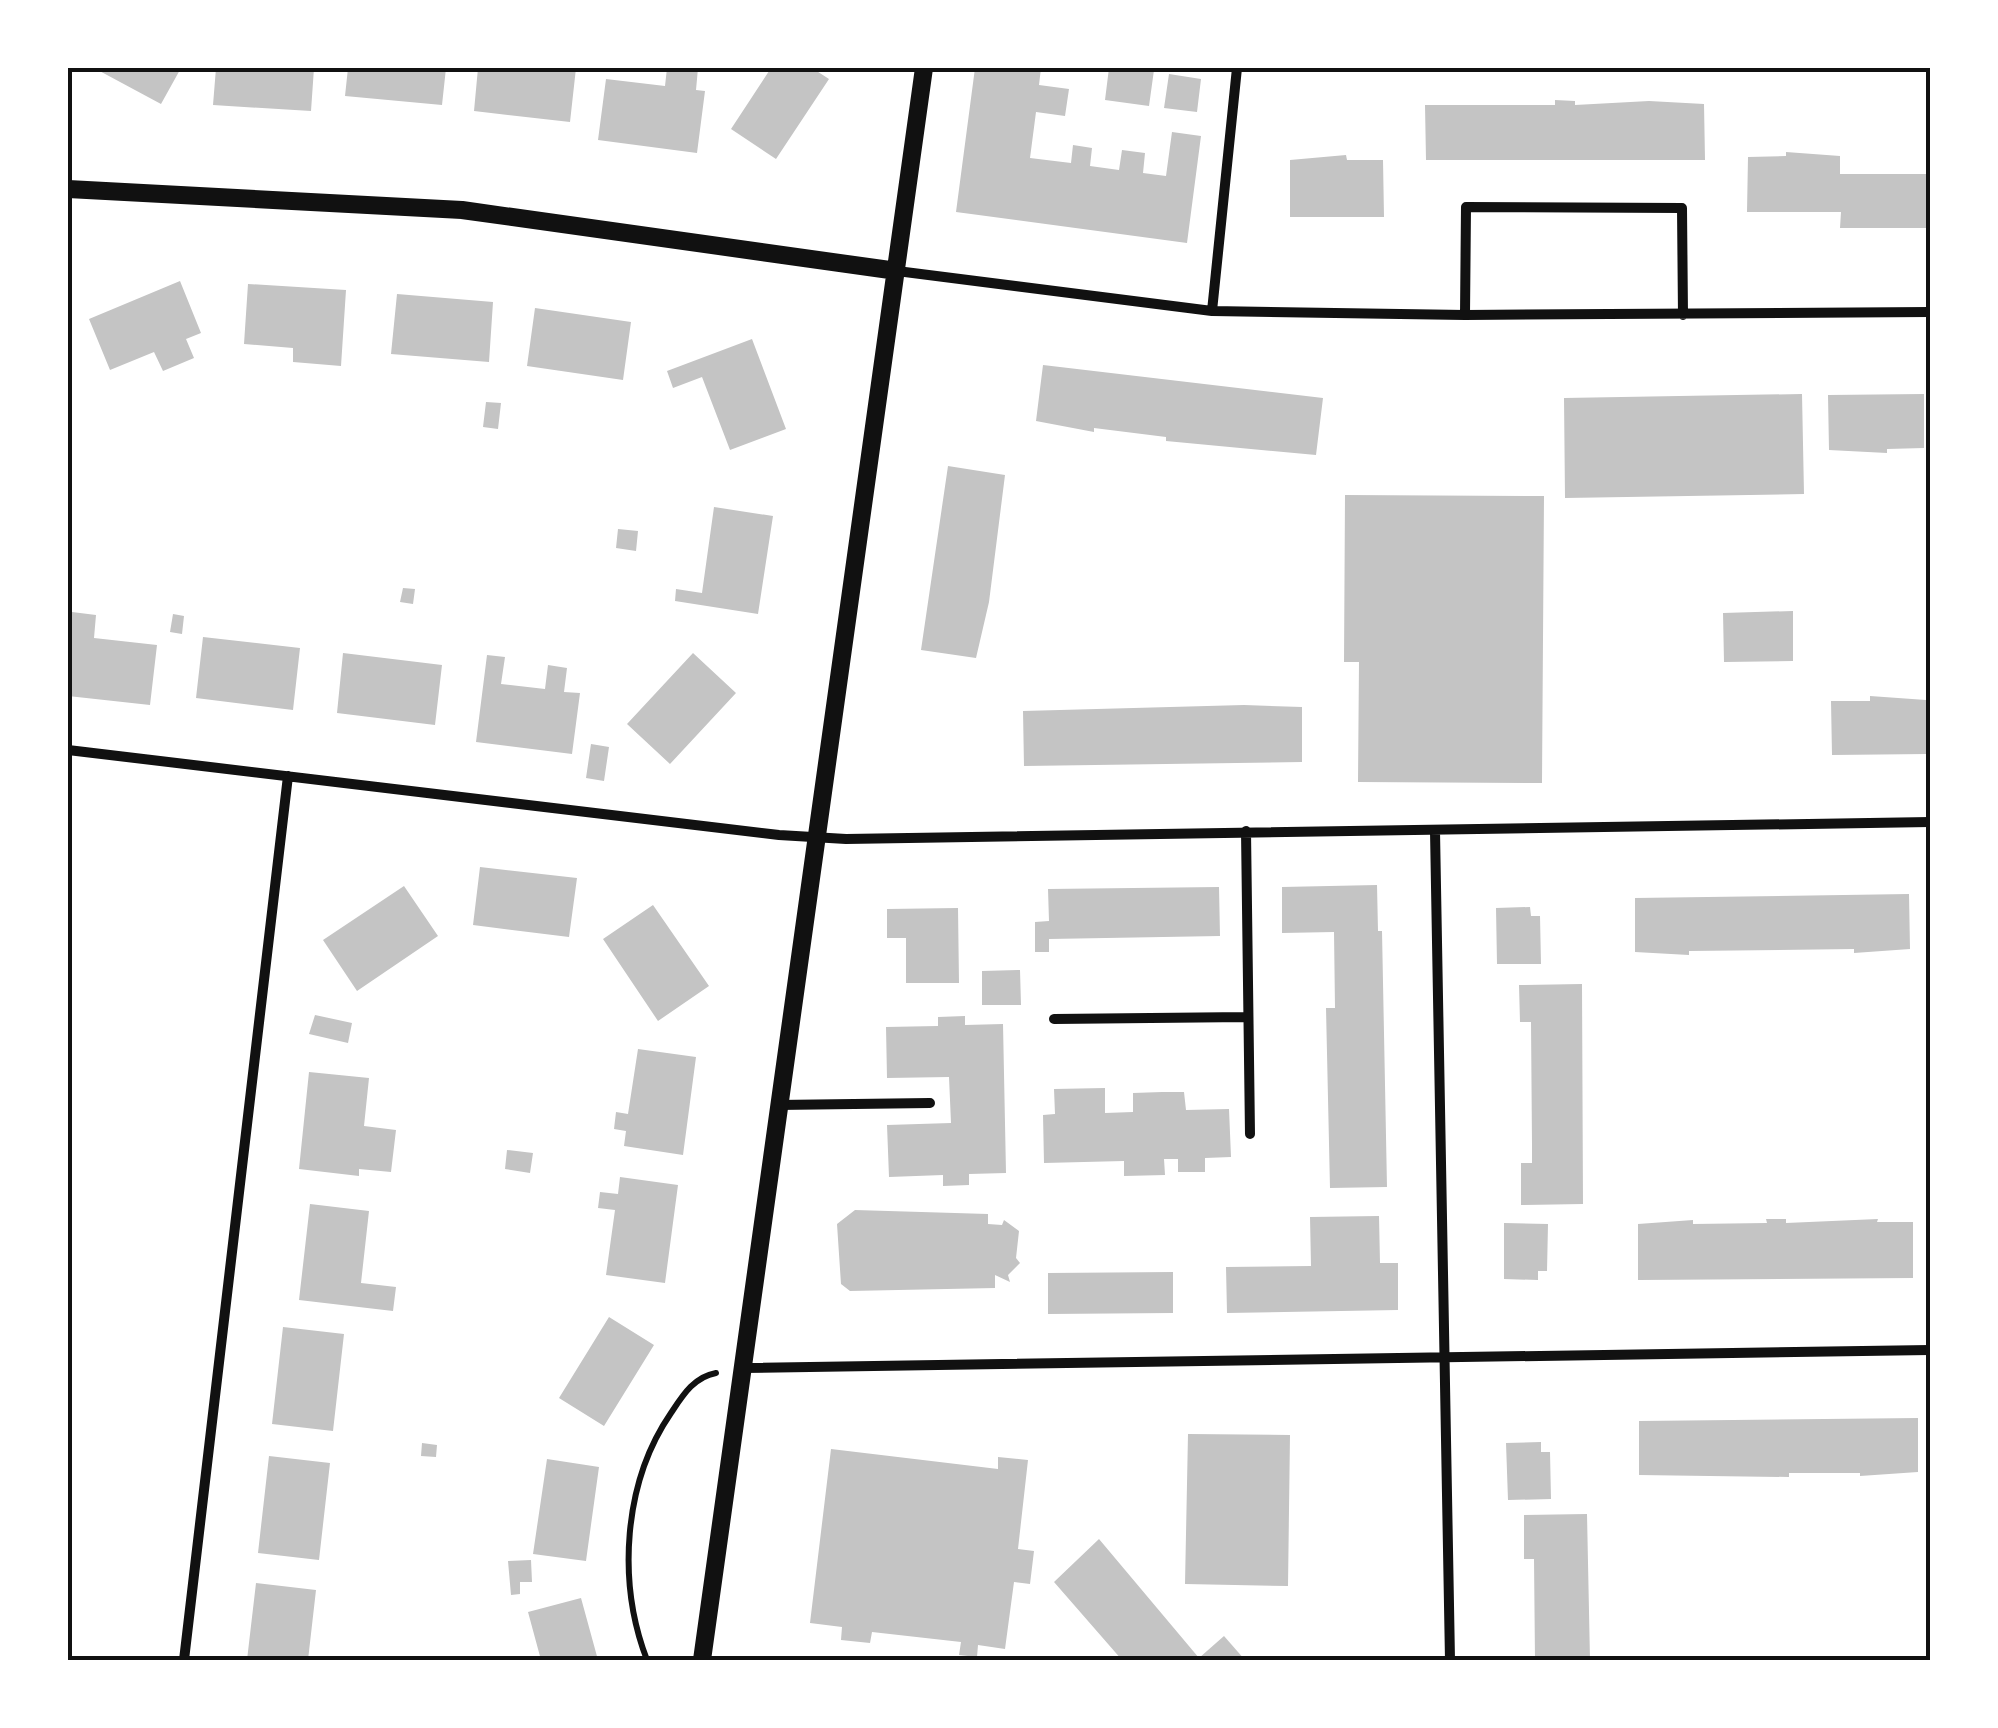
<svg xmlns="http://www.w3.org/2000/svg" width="1998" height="1728" font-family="'Zilla Slab',serif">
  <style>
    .building { fill: #c4c4c4 }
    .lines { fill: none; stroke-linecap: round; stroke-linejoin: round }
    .path { stroke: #111; stroke-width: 6 }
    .minor { stroke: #111; stroke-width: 10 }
    .tertiary { stroke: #111; stroke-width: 18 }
    .neatline { fill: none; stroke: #111; stroke-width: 4 }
  </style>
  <rect width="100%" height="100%" fill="#fff"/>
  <path class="building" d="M 94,68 L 181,68 L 161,104 Z
    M 216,68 L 314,68 L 311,111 L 213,105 Z
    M 348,68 L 446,68 L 442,105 L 345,96 Z
    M 478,68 L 576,68 L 570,122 L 474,111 Z
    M 667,68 L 698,68 L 696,90 L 705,91 L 697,153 L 598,140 L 606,79 L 665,86 Z
    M 771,68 L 812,68 L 829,79 L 776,159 L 731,129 Z
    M 975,68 L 1041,68 L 1039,85 L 1069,89 L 1065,116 L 1036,112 L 1030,158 L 1071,163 L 1073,145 L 1092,148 L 1090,166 L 1119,170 L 1122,150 L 1145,153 L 1143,173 L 1166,176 L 1172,132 L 1201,136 L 1187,243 L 956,212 Z
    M 1109,68 L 1154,70 L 1149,106 L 1105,100 Z
    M 1169,74 L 1201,79 L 1197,112 L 1164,108 Z
    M 1555,100 L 1575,101 L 1575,105 L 1649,101 L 1704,104 L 1705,160 L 1426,160 L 1425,105 L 1555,105 Z
    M 1786,152 L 1840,156 L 1840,174 L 1930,174 L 1930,228 L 1840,228 L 1841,212 L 1747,212 L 1748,157 L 1786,156 Z
    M 1346,155 L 1347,160 L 1383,160 L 1384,217 L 1290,217 L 1290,160 Z
    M 180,281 L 201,333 L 186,339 L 194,358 L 163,371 L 154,352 L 110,370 L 89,319 Z
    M 248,284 L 346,290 L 341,366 L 293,362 L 293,348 L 244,344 Z
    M 397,294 L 493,302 L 489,362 L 391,354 Z
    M 535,308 L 631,322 L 623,380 L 527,366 Z
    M 752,339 L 786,429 L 730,450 L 702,377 L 673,388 L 667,371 Z
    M 1043,365 L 1323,398 L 1316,455 L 1166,441 L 1166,437 L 1094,428 L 1094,432 L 1036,421 Z
    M 1802,394 L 1804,494 L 1565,498 L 1564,398 Z
    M 1924,394 L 1924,448 L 1887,449 L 1887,453 L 1829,450 L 1828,395 Z
    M 486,402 L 501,403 L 498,429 L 483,427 Z
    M 948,466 L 1005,475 L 989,602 L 976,658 L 921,650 Z
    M 1345,495 L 1544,496 L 1542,783 L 1358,782 L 1359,662 L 1344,662 Z
    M 714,507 L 773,516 L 758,614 L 675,601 L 676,589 L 702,593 Z
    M 618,529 L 638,531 L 636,551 L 616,548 Z
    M 403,588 L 415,589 L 413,604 L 400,602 Z
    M 1793,611 L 1793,661 L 1724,662 L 1723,613 Z
    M 72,612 L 96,615 L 94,638 L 157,645 L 150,705 L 68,696 Z
    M 173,614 L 184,616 L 182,634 L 170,632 Z
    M 203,637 L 300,648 L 293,710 L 196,698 Z
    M 343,653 L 442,665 L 435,725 L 337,713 Z
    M 693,653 L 736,693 L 670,764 L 627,724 Z
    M 487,655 L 505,657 L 501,684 L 545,689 L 548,665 L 567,668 L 564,692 L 580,693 L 572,754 L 476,742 Z
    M 1870,696 L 1926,700 L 1927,754 L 1832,755 L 1831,701 L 1870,701 Z
    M 1244,705 L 1302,707 L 1302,762 L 1024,766 L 1023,711 Z
    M 591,744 L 609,747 L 604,781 L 586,778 Z
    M 480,867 L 577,878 L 569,937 L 473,925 Z
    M 1377,885 L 1378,931 L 1382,931 L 1387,1187 L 1330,1188 L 1326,1008 L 1335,1008 L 1334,932 L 1282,933 L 1282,887 Z
    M 404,886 L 438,936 L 357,991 L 323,940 Z
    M 1219,887 L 1220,936 L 1049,939 L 1049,952 L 1035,952 L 1035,922 L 1049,921 L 1048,889 Z
    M 1909,894 L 1910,949 L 1854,953 L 1854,949 L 1689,951 L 1689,955 L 1635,952 L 1635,898 Z
    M 653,905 L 709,986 L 658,1021 L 603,939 Z
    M 1530,907 L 1531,916 L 1540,916 L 1541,964 L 1497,964 L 1496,908 Z
    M 958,908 L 959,983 L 906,983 L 906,938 L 887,938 L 887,909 Z
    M 1020,970 L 1021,1005 L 982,1005 L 982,971 Z
    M 1582,984 L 1583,1204 L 1521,1205 L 1521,1163 L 1532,1163 L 1532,1145 L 1531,1022 L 1520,1022 L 1519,985 Z
    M 315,1015 L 352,1023 L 348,1043 L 309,1034 Z
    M 965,1016 L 965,1025 L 1003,1024 L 1006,1173 L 969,1174 L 969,1185 L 943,1186 L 943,1175 L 889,1177 L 887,1125 L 951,1123 L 949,1077 L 887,1078 L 886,1027 L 938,1026 L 938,1017 Z
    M 638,1049 L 696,1057 L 683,1155 L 624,1146 L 626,1131 L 614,1129 L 616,1112 L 628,1114 Z
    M 309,1072 L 369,1078 L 364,1126 L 396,1130 L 391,1172 L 359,1169 L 359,1176 L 299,1169 Z
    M 1105,1088 L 1105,1113 L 1133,1112 L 1133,1093 L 1162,1092 L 1184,1092 L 1186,1110 L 1229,1109 L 1231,1157 L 1205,1158 L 1205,1172 L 1178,1172 L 1178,1159 L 1164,1159 L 1165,1175 L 1124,1176 L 1124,1161 L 1044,1163 L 1043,1115 L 1055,1114 L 1054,1089 Z
    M 507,1150 L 533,1153 L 530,1173 L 505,1169 Z
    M 620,1177 L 678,1185 L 665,1283 L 606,1275 L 615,1210 L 598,1208 L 600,1192 L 618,1194 Z
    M 310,1204 L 369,1211 L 361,1283 L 396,1287 L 393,1311 L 299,1300 Z
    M 855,1210 L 988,1214 L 988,1224 L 1002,1225 L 1004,1220 L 1019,1231 L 1016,1258 L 1020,1263 L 1008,1275 L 1010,1282 L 995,1275 L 995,1288 L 850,1291 L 841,1284 L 837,1224 Z
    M 1379,1216 L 1380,1263 L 1398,1263 L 1398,1310 L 1227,1313 L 1226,1267 L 1311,1266 L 1310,1217 Z
    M 1766,1219 L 1786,1219 L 1786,1223 L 1878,1219 L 1877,1222 L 1913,1222 L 1913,1278 L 1638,1280 L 1638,1224 L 1693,1220 L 1693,1224 L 1767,1223 Z
    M 1504,1223 L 1548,1224 L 1547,1271 L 1538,1271 L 1538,1280 L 1504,1279 Z
    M 1173,1272 L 1173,1313 L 1048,1314 L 1048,1273 Z
    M 609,1317 L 654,1345 L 604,1426 L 559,1398 Z
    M 283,1327 L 344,1334 L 333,1431 L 272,1424 Z
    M 1918,1418 L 1918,1472 L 1860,1476 L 1860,1473 L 1789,1473 L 1789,1477 L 1639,1475 L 1639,1421 Z
    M 1188,1434 L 1290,1435 L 1288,1586 L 1185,1584 Z
    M 1541,1442 L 1541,1452 L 1550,1452 L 1551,1499 L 1508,1500 L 1506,1443 Z
    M 422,1443 L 437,1445 L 436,1457 L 421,1456 Z
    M 831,1449 L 998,1469 L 998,1457 L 1028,1460 L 1018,1549 L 1034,1551 L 1030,1584 L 1014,1582 L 1005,1649 L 978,1645 L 977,1657 L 959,1655 L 961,1642 L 872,1632 L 870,1643 L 841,1640 L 842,1627 L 810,1623 Z
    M 269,1456 L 330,1463 L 319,1560 L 258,1553 Z
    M 547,1459 L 599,1467 L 586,1561 L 533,1554 Z
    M 1587,1514 L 1590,1660 L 1535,1660 L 1534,1559 L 1524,1559 L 1524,1515 Z
    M 1099,1539 L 1199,1658 L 1224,1636 L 1245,1660 L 1122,1660 L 1054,1582 Z
    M 531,1560 L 532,1582 L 520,1582 L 520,1594 L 511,1595 L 508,1561 Z
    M 256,1583 L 316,1590 L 308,1660 L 247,1660 Z
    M 581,1598 L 598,1660 L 541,1660 L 528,1612 Z"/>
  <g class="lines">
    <path class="path" d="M 647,1660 C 617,1582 623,1483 671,1413 C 683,1395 694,1377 716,1373"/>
    <path class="minor" d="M 897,271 L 1212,311 L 1465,315 L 1930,312
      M 1212,311 L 1237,68
      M 1465,315 L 1466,207 L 1682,208 L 1683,315
      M 68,750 L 779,835 L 846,839 L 1930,822
      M 1246,831 L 1250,1134
      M 1435,831 L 1450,1660
      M 1054,1019 L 1247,1017
      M 778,1105 L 930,1103
      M 742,1368 L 1930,1350
      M 184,1660 L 288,776"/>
    <path class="tertiary" d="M 68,189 L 462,210 L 897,271
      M 702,1660 L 924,68"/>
  </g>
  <rect width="1998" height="1728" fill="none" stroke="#ffffff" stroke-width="140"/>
  <rect x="70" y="70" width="1858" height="1588" class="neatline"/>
</svg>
